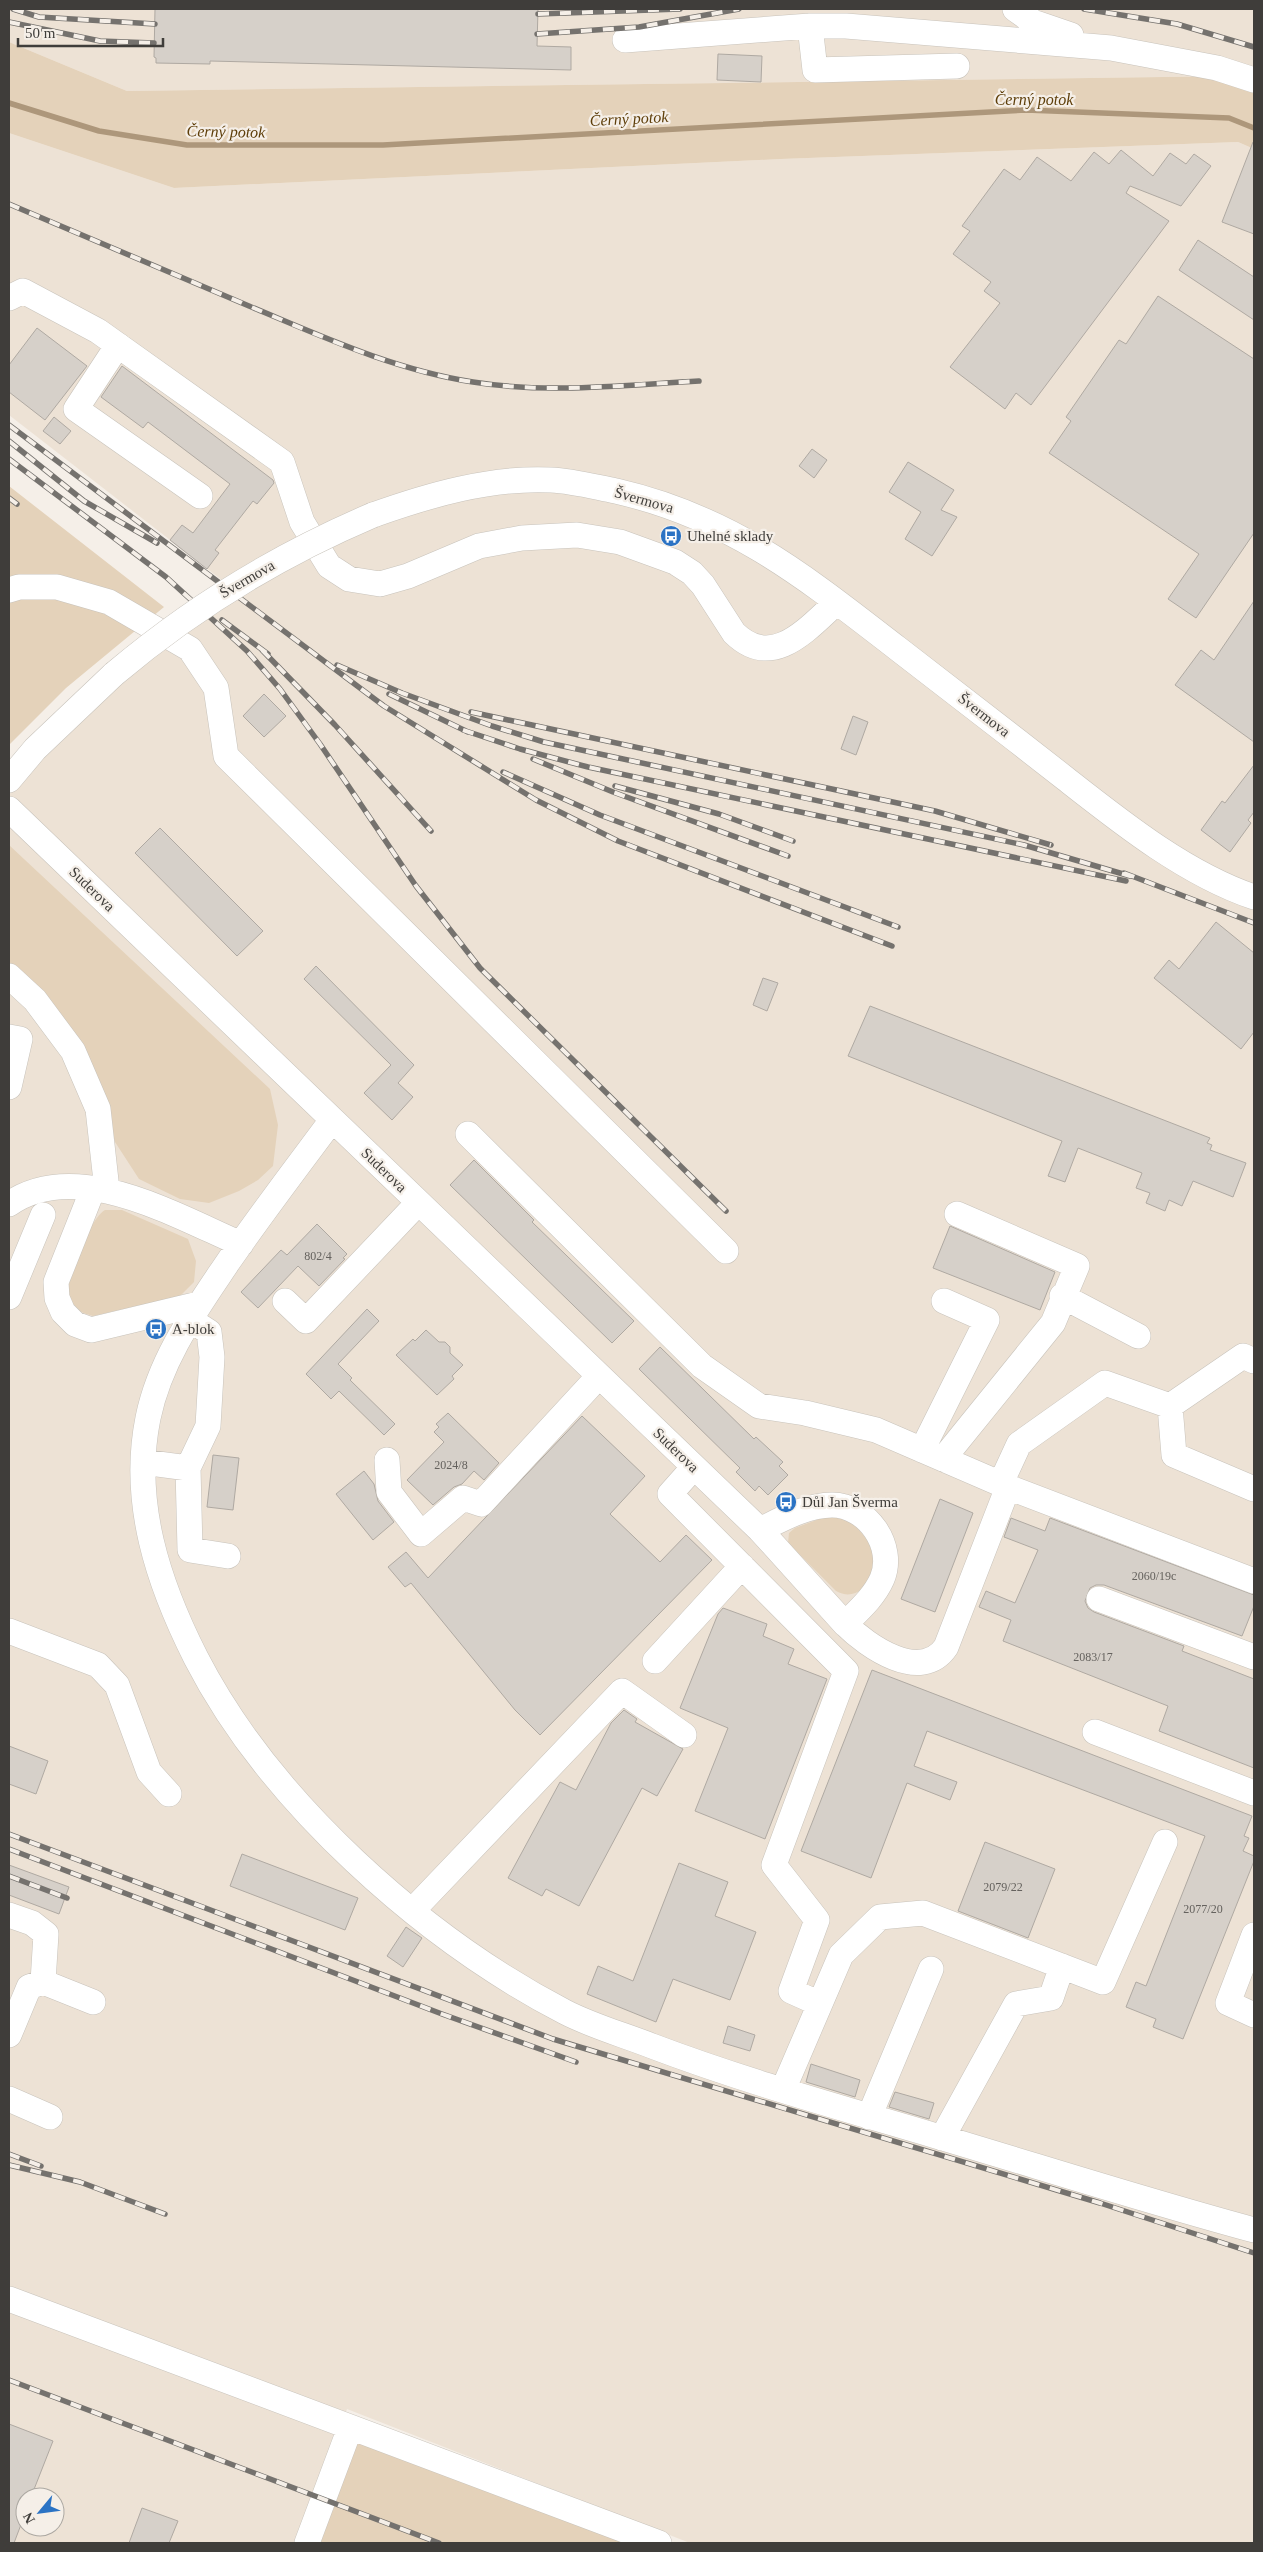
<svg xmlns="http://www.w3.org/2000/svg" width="1263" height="2552" font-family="'Times New Roman',serif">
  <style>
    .built { fill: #ede2d5; fill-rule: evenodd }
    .green { fill: #e4d2ba }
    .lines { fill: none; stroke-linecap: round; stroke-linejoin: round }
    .stream { stroke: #ad977b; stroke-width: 5.5 }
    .building { fill: #d6d0c9; stroke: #afa9a2 }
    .minor-casing { stroke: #c8c3bb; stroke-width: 26 }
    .minor { stroke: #fff; stroke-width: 25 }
    .rail-casing { stroke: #75726e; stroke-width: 5.5 }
    .rail { stroke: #f5efe8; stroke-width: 4; stroke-dasharray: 11; stroke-linecap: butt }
    .minor-bridge-casing { stroke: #c8c3bb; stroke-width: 26; stroke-linecap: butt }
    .minor-bridge { stroke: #fff; stroke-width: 25 }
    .labels { text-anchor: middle; stroke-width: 4.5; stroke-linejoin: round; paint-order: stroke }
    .number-label { font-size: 12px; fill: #65625e }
    .street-label { font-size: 15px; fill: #3f3d3a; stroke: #f5efe8 }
    .poi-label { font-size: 15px; fill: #3f3d3a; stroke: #f5efe8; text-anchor: start }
    .water-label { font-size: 16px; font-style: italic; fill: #5e3e09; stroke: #f5efe8 }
  </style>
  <rect width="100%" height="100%" fill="#f5efe8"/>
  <path class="built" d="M 9,9 L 1254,9 L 1254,83 L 1236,76 L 127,91 L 9,42 Z
    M 9,133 L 174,188 L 781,159 L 1238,142 L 1254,149 L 1254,2543 L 690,2543 L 347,2409 L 294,2543 L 9,2543 L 9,780 L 232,588 L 9,415 ZM 25,2497 L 55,2497 L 55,2527 L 25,2527 Z"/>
  <path class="green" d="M 9,42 L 127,91 L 1236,76 L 1254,83 L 1254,149 L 1238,142 L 781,159 L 174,188 L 9,133 Z
    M 9,486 L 164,607 L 66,688 L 9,745 Z
    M 9,845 L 270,1089 L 278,1125 L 273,1166 L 258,1180 L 239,1191 L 209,1203 L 180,1199 L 139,1179 L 115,1142 L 102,1094 L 9,967 Z
    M 105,1210 L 122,1210 L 188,1239 L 196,1261 L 194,1282 L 180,1296 L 93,1316 C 83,1313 73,1310 69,1299 C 63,1283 90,1218 105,1210 Z
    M 830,1515 L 851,1520 L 873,1547 C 873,1555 875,1568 872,1575 C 865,1590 852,1600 836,1591 L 788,1543 L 789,1533 L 795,1528 Z
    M 350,2428 L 659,2543 L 303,2543 Z"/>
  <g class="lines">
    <path class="stream" d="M 9,103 L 99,131 L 187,145 L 383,145 L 1026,110 L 1229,118 L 1254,128"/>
  </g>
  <path class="building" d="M 155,9 L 538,9 L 537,46 L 571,47 L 571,70 L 210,61 L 210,64 L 156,63 L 156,58 L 154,57 Z
    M 718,54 L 762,56 L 761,82 L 717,80 Z
    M 1253,142 L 1254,142 L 1254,234 L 1222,222 Z
    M 1121,150 L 1153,176 L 1170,153 L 1186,164 L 1194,154 L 1211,166 L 1181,206 L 1130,186 L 1126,193 L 1169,221 L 1031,405 L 1016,393 L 1005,409 L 950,367 L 1000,303 L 984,291 L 991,282 L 953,254 L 970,231 L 962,226 L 1004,169 L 1020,180 L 1037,157 L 1071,181 L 1094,152 L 1109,164 Z
    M 1198,240 L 1254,277 L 1254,320 L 1179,270 Z
    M 1158,296 L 1254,359 L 1254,533 L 1196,618 L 1168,599 L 1199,554 L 1049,453 L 1071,421 L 1066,417 L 1119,340 L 1126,344 Z
    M 37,328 L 87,366 L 45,420 L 9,392 L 9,365 Z
    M 122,366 L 273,480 L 274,483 L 257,504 L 253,501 L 215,550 L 219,553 L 207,569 L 170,540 L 182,525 L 193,533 L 230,484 L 148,422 L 143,428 L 101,397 Z
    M 54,417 L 71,431 L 60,444 L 43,431 Z
    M 812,449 L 827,460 L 814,478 L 799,466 Z
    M 908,462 L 954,490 L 941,510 L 957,517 L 932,556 L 905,539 L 921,512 L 889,492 Z
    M 1254,601 L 1254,742 L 1175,685 L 1201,650 L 1214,660 Z
    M 264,694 L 286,716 L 264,737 L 243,716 Z
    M 853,716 L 868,722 L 856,755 L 841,749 Z
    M 1254,765 L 1254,812 L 1248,820 L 1251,823 L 1230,852 L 1201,830 L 1222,801 L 1225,803 Z
    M 160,828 L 263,931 L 237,956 L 135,853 Z
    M 1216,922 L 1254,953 L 1254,1032 L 1241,1049 L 1154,978 L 1169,960 L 1179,969 Z
    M 316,966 L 414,1065 L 398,1083 L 413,1097 L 392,1120 L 364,1093 L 391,1065 L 304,979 Z
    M 763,978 L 778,983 L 767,1011 L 753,1005 Z
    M 870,1006 L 1210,1138 L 1207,1143 L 1212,1145 L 1210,1150 L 1246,1163 L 1233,1197 L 1193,1181 L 1182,1206 L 1169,1200 L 1165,1211 L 1146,1203 L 1150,1193 L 1136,1188 L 1142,1173 L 1078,1148 L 1065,1182 L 1048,1176 L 1062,1141 L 848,1056 Z
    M 474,1160 L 534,1220 L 532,1222 L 634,1321 L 612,1343 L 450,1185 Z
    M 317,1224 L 347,1254 L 343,1258 L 345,1259 L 319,1286 L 298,1266 L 258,1308 L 241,1292 L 281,1250 L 287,1255 Z
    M 950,1226 L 1055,1272 L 1040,1310 L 933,1268 Z
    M 367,1309 L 379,1321 L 338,1364 L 352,1378 L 350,1380 L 395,1424 L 384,1435 L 339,1391 L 331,1399 L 306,1374 Z
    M 426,1330 L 439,1342 L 445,1342 L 450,1347 L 450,1353 L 463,1365 L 452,1376 L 454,1379 L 437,1395 L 396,1355 L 413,1339 L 415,1341 Z
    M 660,1347 L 754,1439 L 756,1437 L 783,1462 L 779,1466 L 788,1475 L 768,1495 L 759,1486 L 755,1491 L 736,1472 L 740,1468 L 639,1369 Z
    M 448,1413 L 499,1463 L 484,1480 L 474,1471 L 462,1484 L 454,1487 L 433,1505 L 407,1480 L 444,1442 L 434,1432 L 439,1427 L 436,1424 Z
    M 582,1416 L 645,1476 L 610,1514 L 660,1562 L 686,1535 L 712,1560 L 540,1735 L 515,1710 L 411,1583 L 405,1587 L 388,1567 L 406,1552 L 428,1578 Z
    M 213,1455 L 239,1458 L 233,1510 L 207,1507 Z
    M 364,1471 L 374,1484 L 378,1501 L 394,1522 L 373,1540 L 336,1494 Z
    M 940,1499 L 973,1513 L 935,1612 L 901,1599 Z
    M 1011,1518 L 1045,1531 L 1050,1518 L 1254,1595 L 1254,1606 L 1242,1636 L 1104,1585 L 1096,1585 L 1090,1588 L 1085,1601 L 1088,1608 L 1094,1612 L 1184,1646 L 1182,1651 L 1254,1679 L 1254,1768 L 1159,1731 L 1168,1706 L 1003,1641 L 1011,1620 L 979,1607 L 986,1591 L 1015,1603 L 1038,1550 L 1004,1537 Z
    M 723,1608 L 767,1624 L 763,1636 L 794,1649 L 788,1664 L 827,1679 L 765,1839 L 695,1811 L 728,1728 L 680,1708 L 718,1614 Z
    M 872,1670 L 1252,1816 L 1244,1836 L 1249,1838 L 1243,1851 L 1254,1856 L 1254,1861 L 1183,2039 L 1153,2027 L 1156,2019 L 1126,2007 L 1136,1982 L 1146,1986 L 1205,1836 L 927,1731 L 914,1766 L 957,1782 L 950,1800 L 907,1783 L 871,1878 L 801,1851 Z
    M 624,1710 L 637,1719 L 635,1722 L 683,1749 L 657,1796 L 642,1788 L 579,1906 L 546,1889 L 542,1896 L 508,1878 L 560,1782 L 576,1790 L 611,1723 Z
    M 9,1746 L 48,1761 L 36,1794 L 9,1784 Z
    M 985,1842 L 1055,1869 L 1028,1938 L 958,1911 Z
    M 242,1854 L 358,1898 L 345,1930 L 230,1886 Z
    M 679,1863 L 728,1882 L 715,1916 L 756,1932 L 730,2000 L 673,1979 L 656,2022 L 587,1994 L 598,1966 L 633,1981 Z
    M 9,1865 L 69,1887 L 59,1914 L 9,1895 Z
    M 406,1927 L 422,1938 L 403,1967 L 387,1956 Z
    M 728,2026 L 755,2035 L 750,2051 L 723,2043 Z
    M 811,2064 L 860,2080 L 855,2097 L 806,2082 Z
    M 895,2092 L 934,2103 L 929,2119 L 889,2107 Z
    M 9,2424 L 53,2441 L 31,2497 L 25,2497 L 25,2514 L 14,2543 L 9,2543 Z
    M 142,2508 L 178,2521 L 169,2543 L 129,2543 Z"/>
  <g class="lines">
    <g class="minor-casing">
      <path id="minor" d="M 1015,9 L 1033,22 L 1071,35
        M 810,26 L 815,70 L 957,66
        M 625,40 L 810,26 L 846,26 L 1111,48 L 1217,68 L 1254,80
        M 9,298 L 23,291 L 98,331 L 282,462 L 302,522 L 329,566 L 349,579 L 380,584 L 408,576 L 479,546 L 522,538 L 577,535 L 620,542 L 675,562 L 692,573 L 703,585 L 734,633 C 773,671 808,628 837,602
        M 118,345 L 76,409 L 200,496
        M 373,515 C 429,495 491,477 551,480 C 573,481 595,487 616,491 C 733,518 805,577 897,648 C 954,692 1010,735 1066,779 C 1122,823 1186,874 1254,897
        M 9,590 L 19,587 L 57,587 L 109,602 L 190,649 L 216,688 L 226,756 L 726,1251
        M 9,780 L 35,749 L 114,674
        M 9,809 L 760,1530 L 845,1624 C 859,1610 874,1597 882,1579 C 896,1546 867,1505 832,1505 C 807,1505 782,1519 760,1530
        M 9,976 L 35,1000 L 73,1051 L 98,1109 L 107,1190
        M 9,1037 L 20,1039 L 9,1087
        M 332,1120 C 297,1167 261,1214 228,1262 C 195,1311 160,1359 148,1418 C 131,1502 158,1583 196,1658 C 270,1802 423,1938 565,2012 C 592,2026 624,2035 652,2046 C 747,2082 846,2109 943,2138 C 1047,2169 1150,2202 1254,2230
        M 468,1134 L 702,1366 L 759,1406 L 805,1413 L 876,1430 L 1008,1487
        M 93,1189 L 56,1282 L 57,1298 L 63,1312 L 75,1324 L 91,1330 L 199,1304
        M 9,1204 C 76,1157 176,1216 241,1244
        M 1062,1296 L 1138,1336
        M 9,1297 L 43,1215
        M 285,1301 L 306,1321 L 418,1203
        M 189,1319 L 209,1332 L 212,1357 L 208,1426 L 188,1468 L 190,1550 L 228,1556
        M 1170,1406 L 1174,1455 L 1254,1489
        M 1170,1406 L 1243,1356 L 1254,1361
        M 922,1450 L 987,1320 L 944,1301
        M 943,1459 L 1053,1323 L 1077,1266 L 957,1214
        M 387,1460 L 389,1492 L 421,1534 L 463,1498 L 481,1504 L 599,1376
        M 143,1462 L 188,1468
        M 694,1467 L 670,1494 L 846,1671 L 774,1865 L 817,1920 L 791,1991 L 820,2004
        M 1001,1483 L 1019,1444 L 1105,1383 L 1170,1406
        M 1099,1599 L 1254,1657
        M 845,1624 C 867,1646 921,1684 946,1647 L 1008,1487 L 1254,1581
        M 9,1631 L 98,1665 L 117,1685 L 149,1772 L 169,1794
        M 655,1661 L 742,1566
        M 1095,1732 L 1254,1793
        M 412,1911 L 622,1691 L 684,1735
        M 9,1915 L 32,1923 L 46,1934 L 43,1982
        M 1254,1935 L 1228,2003 L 1254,2015
        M 9,2035 L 29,1987 L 43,1982 L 93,2002
        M 783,2090 L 841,1955 L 880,1917 L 923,1913 L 1103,1982 L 1165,1842
        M 9,2099 L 50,2117
        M 869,2117 L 931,1969
        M 942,2138 L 1016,2004 L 1051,1998 L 1062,1966
        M 9,2299 L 659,2543
        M 307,2543 L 350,2428"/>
    </g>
    <use href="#minor" class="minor"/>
    <g class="rail-casing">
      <path id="rail" d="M 13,9 L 39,17 L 155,24
        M 1084,9 L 1177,24 L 1254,47
        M 538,14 L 680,9
        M 9,22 L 100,41 L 154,43
        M 537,34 L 639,27 L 739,9
        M 9,204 C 89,238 169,272 249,306 C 321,336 394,370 473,382 C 548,394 624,385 699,381
        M 9,425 L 384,706 L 536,800 L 618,841 L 892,946
        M 9,441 L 84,501 L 157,543
        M 9,459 L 166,577 L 247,651 L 280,689 L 320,744 L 416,886 L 480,968 L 726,1211
        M 9,498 L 17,504
        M 222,620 L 268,654
        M 262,650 L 335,725 L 431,831
        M 337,665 L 402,693 L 492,726 L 544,742 L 1024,845 L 1130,876
        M 389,694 L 468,732
        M 471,712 L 935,811 L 1051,845
        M 463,730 L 520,749 L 588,767 L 1126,881
        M 533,759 L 613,792 L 788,856
        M 503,772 L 600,815 L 898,927
        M 615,786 L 719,814 L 793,841
        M 1124,873 L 1254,923
        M 9,1834 L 553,2039 L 1100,2203 L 1254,2253
        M 9,1849 L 442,2014 L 576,2062
        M 9,1876 L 67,1898
        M 9,2154 L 41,2166
        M 9,2165 L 80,2182 L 165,2214
        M 9,2380 L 439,2543"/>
    </g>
    <use href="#rail" class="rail"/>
    <g class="minor-bridge-casing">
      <path id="minor-bridge" d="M 114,674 C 192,608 279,555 373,515"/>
    </g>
    <use href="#minor-bridge" class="minor-bridge"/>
  </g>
  <defs>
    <g id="bus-disc" transform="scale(1.125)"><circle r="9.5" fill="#2b73c4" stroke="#f5efe8"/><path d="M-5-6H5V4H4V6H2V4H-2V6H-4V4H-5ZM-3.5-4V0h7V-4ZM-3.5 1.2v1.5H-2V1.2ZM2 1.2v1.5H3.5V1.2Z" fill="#fff"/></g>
  </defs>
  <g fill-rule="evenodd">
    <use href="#bus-disc" x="671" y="536"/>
    <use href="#bus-disc" x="156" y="1329"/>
    <use href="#bus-disc" x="786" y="1502"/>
  </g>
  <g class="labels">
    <g class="number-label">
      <text x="318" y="1260">802/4</text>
      <text x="451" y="1469">2024/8</text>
      <text x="1154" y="1580">2060/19c</text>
      <text x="1093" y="1661">2083/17</text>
      <text x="1003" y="1891">2079/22</text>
      <text x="1203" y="1913">2077/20</text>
    </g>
    <g class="street-label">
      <text transform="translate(644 500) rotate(16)" y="5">Švermova</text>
      <text transform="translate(247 579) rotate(-30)" y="5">Švermova</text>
      <text transform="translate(984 715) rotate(38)" y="5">Švermova</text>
      <text transform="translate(92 889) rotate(44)" y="5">Suderova</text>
      <text transform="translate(384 1170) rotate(44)" y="5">Suderova</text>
      <text transform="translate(676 1450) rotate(44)" y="5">Suderova</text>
    </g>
    <g class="poi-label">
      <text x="687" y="541">Uhelné sklady</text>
      <text x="172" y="1334">A-blok</text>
      <text x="802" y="1507">Důl Jan Šverma</text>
    </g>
    <g class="water-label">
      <text x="1034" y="105">Černý potok</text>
      <text transform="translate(629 118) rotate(-3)" y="6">Černý potok</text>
      <text transform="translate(226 131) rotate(1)" y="6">Černý potok</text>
    </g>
  </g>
  <rect width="1263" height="2552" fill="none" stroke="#3f3d3a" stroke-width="20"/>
  <g transform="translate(40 2512) rotate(241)"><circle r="24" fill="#f5efe8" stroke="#aca8a2"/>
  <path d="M0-4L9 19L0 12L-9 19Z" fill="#2b73c4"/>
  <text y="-8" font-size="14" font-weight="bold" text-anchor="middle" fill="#3f3d3a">N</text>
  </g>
  <path d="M18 38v8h145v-8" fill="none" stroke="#3f3d3a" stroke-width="2.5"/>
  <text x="25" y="38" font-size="15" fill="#3f3d3a" stroke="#f5efe8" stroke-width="4" paint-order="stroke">50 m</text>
</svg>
